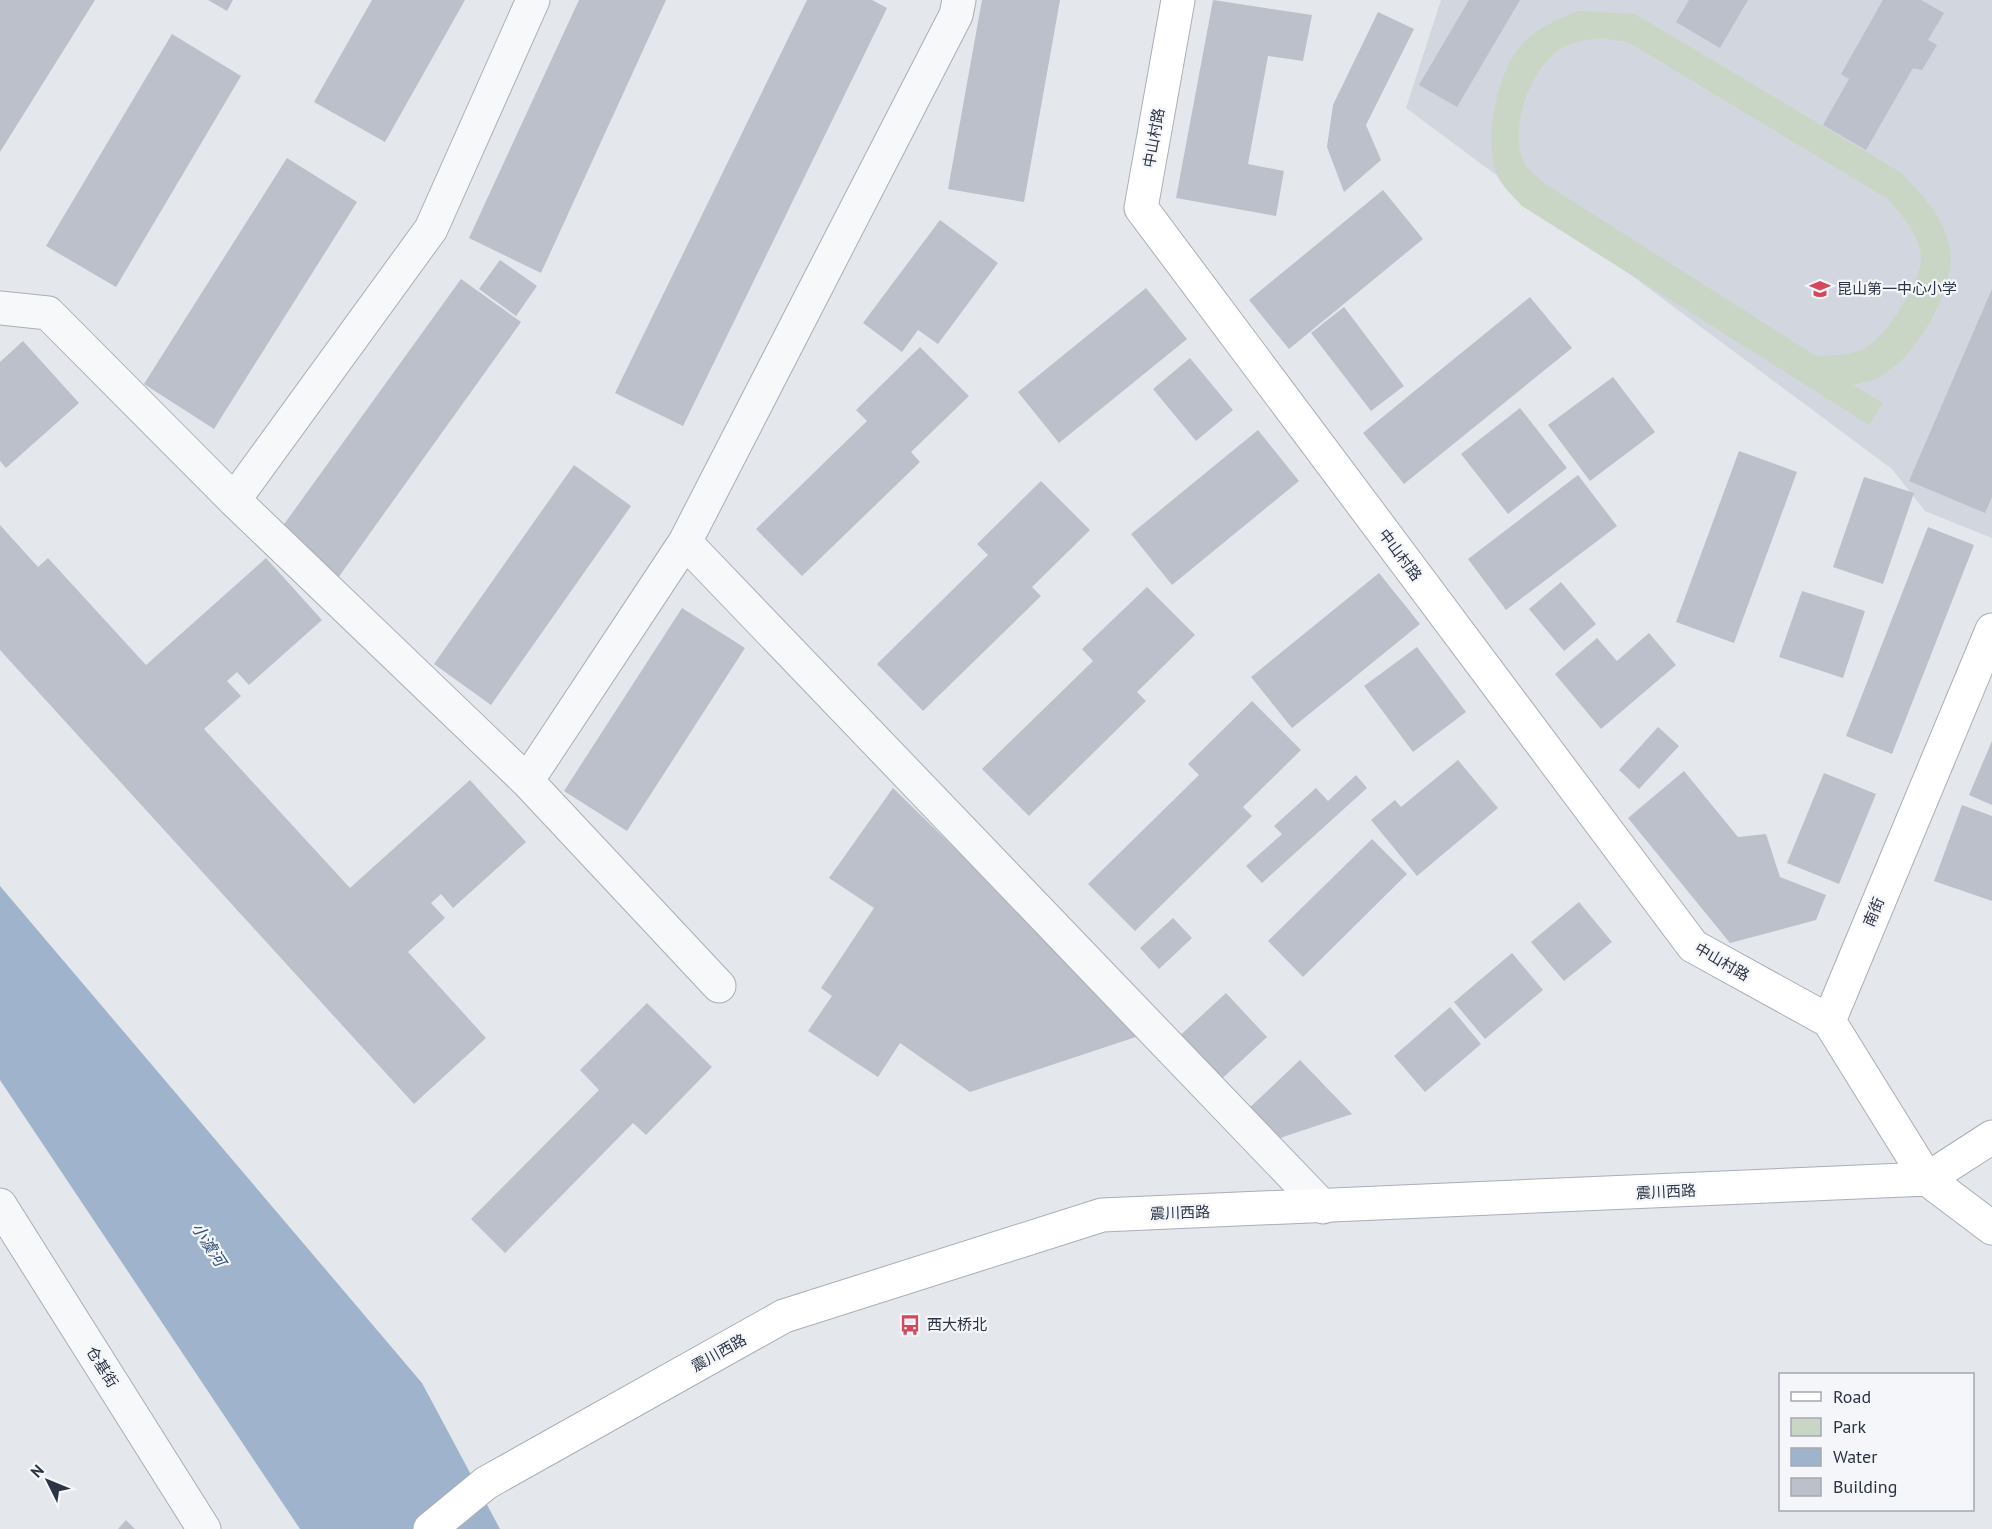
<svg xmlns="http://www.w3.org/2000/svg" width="1992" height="1529" font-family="'PT Sans','Noto Sans SC',sans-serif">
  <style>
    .built { fill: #d2d6de }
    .green { fill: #c9d6c5; fill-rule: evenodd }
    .water { fill: #9fb4cc }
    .building { fill: #bbc0ca }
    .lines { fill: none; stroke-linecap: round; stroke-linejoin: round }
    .street-casing { stroke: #a9aeb7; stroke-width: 35 }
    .secondary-casing { stroke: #a9aeb7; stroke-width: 35 }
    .street { stroke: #f7f8fa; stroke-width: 33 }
    .secondary { stroke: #fff; stroke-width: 33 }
    .labels { text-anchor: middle; stroke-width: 4.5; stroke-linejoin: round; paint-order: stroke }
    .street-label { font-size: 15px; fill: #2b3445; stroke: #f4f6f9 }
    .poi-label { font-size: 15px; fill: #2b3445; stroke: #f4f6f9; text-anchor: start }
    .water-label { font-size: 16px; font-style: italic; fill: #34527a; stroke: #f4f6f9 }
  </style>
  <rect width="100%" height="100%" fill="#e4e7ec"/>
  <path class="built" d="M 1441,0 L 1992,0 L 1992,538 L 1925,511 L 1892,469 L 1406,108 Z"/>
  <path class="green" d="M 1578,11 L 1635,14 L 1900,172 C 1922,195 1944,216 1950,249 C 1957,289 1913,363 1876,379 C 1869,382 1860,383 1853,385 L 1883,403 L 1869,425 L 1522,206 C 1514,197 1503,187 1498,177 C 1482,141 1497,69 1525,41 C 1541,26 1559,19 1578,11 ZM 1600,38 L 1628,42 L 1888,199 C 1902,216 1921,235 1921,259 C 1921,283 1884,340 1862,350 C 1848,356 1831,355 1816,356 L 1544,183 C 1538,177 1527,170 1524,163 C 1508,130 1530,68 1560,49 C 1572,41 1587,40 1600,38 Z"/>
  <path class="water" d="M 0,886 L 422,1383 L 500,1529 L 300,1529 L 0,1080 Z"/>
  <path class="building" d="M 0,0 L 95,0 L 0,152 Z
    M 208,0 L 233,0 L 227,11 Z
    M 372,0 L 465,0 L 385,142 L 314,102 Z
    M 579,0 L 666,0 L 541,273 L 469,238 Z
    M 807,0 L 872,0 L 887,8 L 683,426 L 615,393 Z
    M 982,0 L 1060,0 L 1024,202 L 948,189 Z
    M 1213,0 L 1312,15 L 1303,61 L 1268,56 L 1248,164 L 1284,171 L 1276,216 L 1176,198 Z
    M 1469,0 L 1520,0 L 1457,107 L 1419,85 Z
    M 1689,0 L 1748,0 L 1720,48 L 1676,22 Z
    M 1883,0 L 1921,0 L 1944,13 L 1928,40 L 1937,45 L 1922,70 L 1913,68 L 1866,150 L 1823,125 L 1849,79 L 1841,74 Z
    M 1378,12 L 1414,29 L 1366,125 L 1381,160 L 1344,192 L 1327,147 L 1333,105 Z
    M 172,34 L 241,76 L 116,287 L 46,246 Z
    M 287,158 L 357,202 L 214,429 L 144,384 Z
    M 1383,190 L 1423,239 L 1289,349 L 1249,300 Z
    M 940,220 L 998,263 L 938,344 L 918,330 L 902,352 L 863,323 Z
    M 500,260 L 537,286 L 516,316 L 479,289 Z
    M 461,279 L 521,322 L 338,578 L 277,534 Z
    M 1146,288 L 1187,339 L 1059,443 L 1018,392 Z
    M 1992,289 L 1992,497 L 1985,513 L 1909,481 Z
    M 1530,297 L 1572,348 L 1404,484 L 1363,433 Z
    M 1344,307 L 1404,386 L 1371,411 L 1311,333 Z
    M 23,341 L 79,403 L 6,468 L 0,461 L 0,362 Z
    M 920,347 L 969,396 L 911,452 L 920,462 L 802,576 L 756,529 L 867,421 L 856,410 Z
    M 1190,358 L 1233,410 L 1196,441 L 1153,389 Z
    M 1613,377 L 1655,432 L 1590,481 L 1548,425 Z
    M 1520,408 L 1567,468 L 1508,514 L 1461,454 Z
    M 1258,430 L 1299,481 L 1172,585 L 1131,534 Z
    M 1739,451 L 1797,472 L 1734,643 L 1676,622 Z
    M 574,465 L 631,506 L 491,705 L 434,664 Z
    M 1578,475 L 1617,526 L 1506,610 L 1468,559 Z
    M 1864,477 L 1914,493 L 1883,584 L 1833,567 Z
    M 1041,481 L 1090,530 L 1032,587 L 1041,596 L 923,711 L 877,664 L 988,555 L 977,544 Z
    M 0,525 L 38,567 L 48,558 L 146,665 L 266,558 L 322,620 L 249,685 L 237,672 L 227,681 L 241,696 L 204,729 L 350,888 L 470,780 L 526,842 L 453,908 L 441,894 L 431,903 L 445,918 L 408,952 L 486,1038 L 414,1104 L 0,650 Z
    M 1928,527 L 1974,545 L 1892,754 L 1846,736 Z
    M 1379,573 L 1420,624 L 1292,728 L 1251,677 Z
    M 1561,582 L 1596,624 L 1564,651 L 1529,609 Z
    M 1147,587 L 1195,635 L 1137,692 L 1146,701 L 1029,816 L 982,769 L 1093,661 L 1082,649 Z
    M 1802,591 L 1865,611 L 1843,678 L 1779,657 Z
    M 682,608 L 745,648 L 627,831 L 564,791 Z
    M 1649,633 L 1676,665 L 1601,729 L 1555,674 L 1597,638 L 1617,661 Z
    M 1417,647 L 1466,712 L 1413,752 L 1364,686 Z
    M 1252,701 L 1301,750 L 1243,807 L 1252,816 L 1135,931 L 1088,884 L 1199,775 L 1188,764 Z
    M 1658,727 L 1679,746 L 1639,789 L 1619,770 Z
    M 1992,741 L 1992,805 L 1969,795 Z
    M 1458,760 L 1498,808 L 1417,876 L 1371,820 L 1395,800 L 1401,807 Z
    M 1684,771 L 1738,837 L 1766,834 L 1780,877 L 1826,895 L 1816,920 L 1730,943 L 1628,818 Z
    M 1824,773 L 1876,794 L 1839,884 L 1787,863 Z
    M 1356,775 L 1367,788 L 1262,883 L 1246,866 L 1282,834 L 1274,826 L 1316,788 L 1328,801 Z
    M 893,788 L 1145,1034 L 970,1092 L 900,1043 L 878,1077 L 808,1031 L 832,996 L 821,988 L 874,908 L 829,878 Z
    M 1962,805 L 1992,816 L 1992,901 L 1934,881 Z
    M 1372,839 L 1407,874 L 1303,977 L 1268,941 Z
    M 1579,902 L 1612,942 L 1564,981 L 1531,942 Z
    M 1173,918 L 1192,938 L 1159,969 L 1140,948 Z
    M 1512,953 L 1543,990 L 1485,1039 L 1454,1002 Z
    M 1226,993 L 1267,1037 L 1214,1086 L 1173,1042 Z
    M 647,1003 L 712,1067 L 646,1135 L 633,1123 L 505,1253 L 471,1219 L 599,1090 L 580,1070 Z
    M 1450,1007 L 1481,1044 L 1425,1092 L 1394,1056 Z
    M 1300,1060 L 1352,1114 L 1271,1141 L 1244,1113 Z
    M 126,1520 L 135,1529 L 118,1529 Z"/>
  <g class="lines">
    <g class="street-casing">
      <path id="street" d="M 0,308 L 48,313 L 234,500 L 527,781 L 685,542 L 1323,1207
        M 234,500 L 431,229 L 533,0
        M 685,542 L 956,15 L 959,0
        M 527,781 L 719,986
        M 0,1205 L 204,1529"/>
    </g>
    <g class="secondary-casing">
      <path id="secondary" d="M 1178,0 L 1141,208 L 1693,946 L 1829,1021
        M 1992,630 L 1829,1021 L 1927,1179 L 1992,1228
        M 430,1529 L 486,1483 L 784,1316 L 1102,1215 L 1927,1179 L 1992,1137"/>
    </g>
    <use href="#street" class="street"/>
    <use href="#secondary" class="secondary"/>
  </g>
  <defs>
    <g id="school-bare" transform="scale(1.62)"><path d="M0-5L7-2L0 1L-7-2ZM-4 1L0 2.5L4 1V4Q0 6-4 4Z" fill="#d1495b" stroke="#f4f6f9" stroke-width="2.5" paint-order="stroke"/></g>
    <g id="bus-bare" transform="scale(1.62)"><path d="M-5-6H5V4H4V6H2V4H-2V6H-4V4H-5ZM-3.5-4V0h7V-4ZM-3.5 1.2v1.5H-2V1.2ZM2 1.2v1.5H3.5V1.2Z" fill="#d1495b" stroke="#f4f6f9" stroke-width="2.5" paint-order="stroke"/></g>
  </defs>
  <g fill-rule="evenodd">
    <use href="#school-bare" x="1820" y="289"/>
    <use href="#bus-bare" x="910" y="1325"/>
  </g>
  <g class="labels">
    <g class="street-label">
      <text transform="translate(1154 138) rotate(-80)" y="5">中山村路</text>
      <text transform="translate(1400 555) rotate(53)" y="5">中山村路</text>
      <text transform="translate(1874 912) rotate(-67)" y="5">南街</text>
      <text transform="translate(1722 962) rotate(30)" y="5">中山村路</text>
      <text transform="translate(1666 1192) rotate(-3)" y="5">震川西路</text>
      <text transform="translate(1180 1213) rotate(-2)" y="5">震川西路</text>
      <text transform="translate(719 1353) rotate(-29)" y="5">震川西路</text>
      <text transform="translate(102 1367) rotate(58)" y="5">仓基街</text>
    </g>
    <g class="poi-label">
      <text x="1837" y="294">昆山第一中心小学</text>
      <text x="927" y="1330">西大桥北</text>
    </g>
    <g class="water-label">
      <text transform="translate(209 1244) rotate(57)" y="6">小澞河</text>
    </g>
  </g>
  <rect x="1779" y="1373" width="195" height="138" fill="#f4f6f9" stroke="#a4a8b1" stroke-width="1.5"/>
  <rect x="1791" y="1392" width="30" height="9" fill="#ffffff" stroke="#a4a8b1" stroke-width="1.5"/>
  <text x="1833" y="1403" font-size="18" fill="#2b3445">Road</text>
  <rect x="1791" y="1418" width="30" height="18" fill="#c9d6c5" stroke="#a4a8b1" stroke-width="1.5"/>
  <text x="1833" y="1433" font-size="18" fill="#2b3445">Park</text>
  <rect x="1791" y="1448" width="30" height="18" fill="#9fb4cc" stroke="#a4a8b1" stroke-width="1.5"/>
  <text x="1833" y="1463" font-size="18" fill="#2b3445">Water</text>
  <rect x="1791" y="1478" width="30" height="18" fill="#bbc0ca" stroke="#a4a8b1" stroke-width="1.5"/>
  <text x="1833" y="1493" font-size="18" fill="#2b3445">Building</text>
  <g transform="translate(48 1481) rotate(313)" stroke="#f4f6f9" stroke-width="4.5" paint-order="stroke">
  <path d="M0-4.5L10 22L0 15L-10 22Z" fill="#2b3445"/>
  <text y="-9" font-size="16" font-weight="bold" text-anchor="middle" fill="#2b3445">N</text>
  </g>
</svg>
